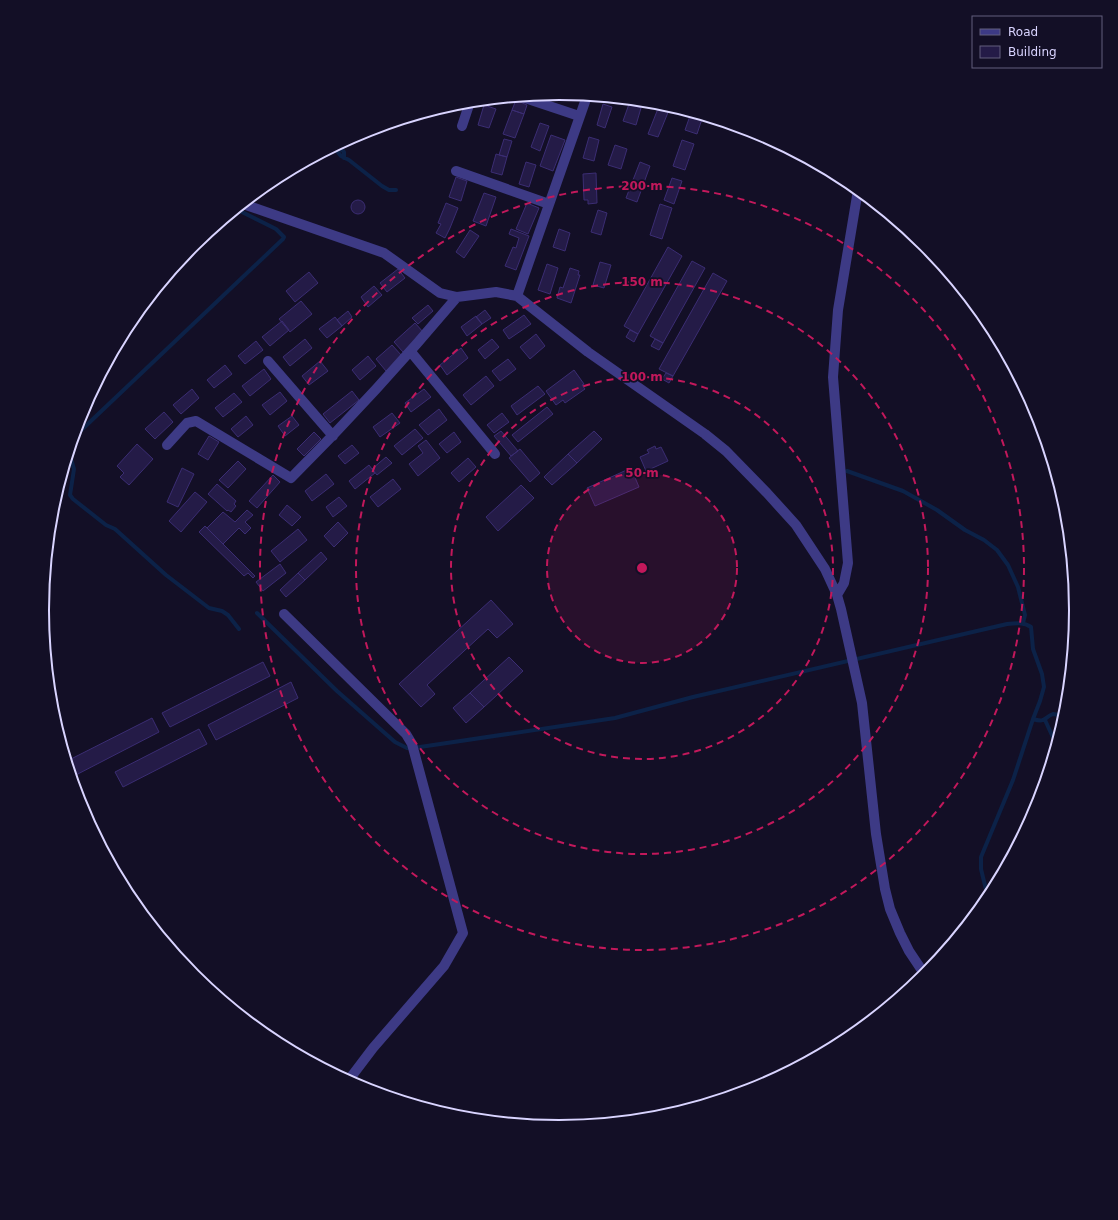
<svg xmlns="http://www.w3.org/2000/svg" width="1118" height="1220" font-family="'DejaVu Sans',sans-serif">
  <style>
    .lines { fill: none; stroke-linecap: round; stroke-linejoin: round }
    .stream { stroke: #0c2248; stroke-width: 4 }
    .building { fill: #241b47; stroke: #3b2d73 }
    .minor { stroke: #3d3a85; stroke-width: 10 }
    .ring { fill: none; stroke: #c2185b; stroke-width: 2; stroke-dasharray: 7 5 }
    .rim { fill: none; stroke: #d9d4ff; stroke-width: 2 }
    .centre { fill: #c2185b; stroke: #130f26; stroke-width: 2 }
    .ring-label { font-size: 12px; text-anchor: middle; font-weight: bold; fill: #c2185b; stroke: #130f26; stroke-width: 3.5; stroke-linejoin: round; paint-order: stroke }
  </style>
  <rect width="100%" height="100%" fill="#130f26"/>
  <g class="lines">
    <path class="stream" d="M 342,143 L 338,146 L 344,152 L 344,158
      M 334,147 L 341,156 L 349,160 L 382,186 L 389,190 L 396,190
      M 73,438 L 283,239 L 284,237 L 276,229 L 236,209
      M 69,452 L 74,469 L 70,495 L 73,499 L 106,525 L 115,529 L 166,575 L 209,608 L 222,611 L 228,615 L 239,629
      M 847,471 L 903,491 L 937,510 L 965,530 L 984,540 L 997,550 L 1008,565 L 1018,587 L 1025,615 L 1023,623
      M 257,613 L 337,691 L 395,742 L 407,748 L 420,747 L 615,718 L 693,697 L 1007,624 C 1015,623 1024,622 1031,627 L 1033,649 L 1042,674 L 1044,687 L 1040,701 L 1033,719 L 1013,780 L 981,857 L 981,869 L 988,898
      M 1033,719 C 1046,723 1043,718 1053,714 L 1065,716
      M 1045,720 L 1056,744"/>
  </g>
  <path class="building" d="M 561,93 L 559,99 L 548,95 L 548,94 Z
    M 516,100 L 527,105 L 524,114 L 512,110 Z
    M 603,104 L 612,107 L 605,128 L 597,125 Z
    M 629,104 L 641,108 L 636,125 L 623,121 Z
    M 484,105 L 496,109 L 489,128 L 478,125 Z
    M 659,106 L 669,110 L 658,137 L 648,134 Z
    M 512,110 L 524,114 L 515,138 L 503,134 Z
    M 691,113 L 703,116 L 697,134 L 685,130 Z
    M 540,123 L 549,126 L 540,151 L 531,147 Z
    M 551,135 L 565,140 L 553,171 L 540,166 Z
    M 589,137 L 599,140 L 594,161 L 583,158 Z
    M 504,139 L 512,141 L 507,157 L 499,155 Z
    M 682,140 L 694,144 L 685,170 L 673,166 Z
    M 615,145 L 627,149 L 621,169 L 608,165 Z
    M 496,154 L 507,157 L 502,175 L 491,172 Z
    M 526,162 L 536,165 L 529,187 L 519,184 Z
    M 640,162 L 650,166 L 637,202 L 626,198 Z
    M 596,173 L 597,203 L 588,204 L 588,200 L 584,200 L 583,174 Z
    M 456,177 L 467,181 L 461,201 L 449,197 Z
    M 672,178 L 682,181 L 674,204 L 664,200 Z
    M 484,193 L 496,197 L 486,226 L 473,221 Z
    M351 207a7 7 0 1 1 14 0a7 7 0 1 1-14 0Z
    M 446,203 L 458,208 L 450,228 L 445,238 L 436,233 L 441,224 L 438,223 Z
    M 527,203 L 539,208 L 528,234 L 516,229 Z
    M 660,204 L 672,208 L 662,239 L 650,235 Z
    M 598,210 L 607,213 L 601,235 L 591,232 Z
    M 511,229 L 529,236 L 516,270 L 505,266 L 513,247 L 516,248 L 519,238 L 509,234 Z
    M 559,229 L 570,233 L 565,251 L 553,247 Z
    M 470,230 L 479,236 L 464,258 L 456,252 Z
    M 668,247 L 682,256 L 638,334 L 624,326 Z
    M 692,261 L 705,268 L 663,343 L 650,336 Z
    M 600,262 L 611,265 L 604,288 L 593,285 Z
    M 547,264 L 558,268 L 550,294 L 538,290 Z
    M 570,268 L 579,271 L 578,275 L 580,275 L 571,303 L 557,298 L 560,287 L 563,288 Z
    M 398,269 L 405,278 L 387,292 L 380,283 Z
    M 309,272 L 318,283 L 295,302 L 286,291 Z
    M 713,273 L 727,281 L 673,376 L 659,369 Z
    M 374,286 L 382,295 L 368,307 L 361,297 Z
    M 301,301 L 312,314 L 290,332 L 279,319 Z
    M 428,305 L 433,311 L 418,324 L 412,318 Z
    M 485,310 L 491,318 L 482,324 L 476,317 Z
    M 348,311 L 352,317 L 342,326 L 337,320 Z
    M 524,315 L 531,324 L 509,339 L 503,330 Z
    M 476,316 L 482,324 L 467,336 L 461,327 Z
    M 335,317 L 342,326 L 327,338 L 319,329 Z
    M 282,321 L 289,330 L 270,346 L 262,337 Z
    M 415,323 L 424,333 L 403,352 L 394,342 Z
    M 630,330 L 638,334 L 634,342 L 626,337 Z
    M 536,334 L 545,346 L 530,359 L 520,347 Z
    M 305,339 L 312,348 L 290,366 L 283,357 Z
    M 492,339 L 499,347 L 485,359 L 478,350 Z
    M 655,339 L 663,343 L 659,350 L 651,346 Z
    M 256,341 L 263,350 L 245,364 L 238,356 Z
    M 392,345 L 402,356 L 386,371 L 376,359 Z
    M 461,348 L 468,358 L 447,375 L 440,365 Z
    M 368,356 L 376,366 L 360,380 L 352,370 Z
    M 508,359 L 516,369 L 500,381 L 492,371 Z
    M 320,361 L 328,371 L 309,385 L 302,376 Z
    M 225,365 L 232,374 L 214,388 L 207,380 Z
    M 264,369 L 271,379 L 250,396 L 242,386 Z
    M 574,370 L 584,384 L 582,385 L 585,389 L 565,403 L 563,400 L 556,405 L 546,391 Z
    M 666,373 L 673,376 L 669,383 L 662,379 Z
    M 486,376 L 494,386 L 471,405 L 463,395 Z
    M 538,386 L 545,394 L 517,415 L 511,406 Z
    M 192,389 L 199,398 L 181,414 L 173,405 Z
    M 424,389 L 431,397 L 411,412 L 405,403 Z
    M 352,391 L 359,400 L 330,423 L 323,414 Z
    M 280,392 L 287,401 L 270,415 L 262,405 Z
    M 234,393 L 242,402 L 223,417 L 215,408 Z
    M 547,407 L 553,414 L 518,442 L 512,435 Z
    M 439,409 L 447,420 L 428,435 L 419,425 Z
    M 164,412 L 173,422 L 155,439 L 145,429 Z
    M 392,413 L 400,423 L 380,437 L 373,427 Z
    M 502,413 L 509,422 L 494,433 L 487,425 Z
    M 246,416 L 253,425 L 238,437 L 231,429 Z
    M 292,416 L 299,425 L 285,436 L 278,426 Z
    M 415,429 L 423,438 L 402,455 L 394,446 Z
    M 501,431 L 518,451 L 511,456 L 494,436 Z
    M 594,431 L 602,439 L 577,463 L 568,454 Z
    M 314,432 L 321,439 L 304,456 L 297,449 Z
    M 454,432 L 461,442 L 447,453 L 439,444 Z
    M 209,436 L 219,442 L 208,460 L 198,454 Z
    M 426,440 L 440,458 L 418,476 L 409,464 L 423,453 L 418,446 Z
    M 137,444 L 153,459 L 129,485 L 120,477 L 124,473 L 117,466 Z
    M 352,445 L 359,453 L 345,464 L 338,456 Z
    M 655,446 L 656,449 L 661,447 L 668,461 L 646,471 L 640,457 L 649,453 L 647,450 Z
    M 520,449 L 540,473 L 530,482 L 509,458 Z
    M 568,454 L 577,463 L 552,485 L 544,477 Z
    M 386,457 L 392,463 L 377,475 L 372,469 Z
    M 468,458 L 476,467 L 459,482 L 451,473 Z
    M 238,461 L 246,469 L 228,488 L 219,480 Z
    M 369,465 L 375,473 L 355,489 L 349,481 Z
    M 182,468 L 194,474 L 178,507 L 167,502 Z
    M 631,468 L 639,487 L 595,506 L 587,488 Z
    M 326,474 L 334,484 L 312,501 L 305,491 Z
    M 273,475 L 280,482 L 257,508 L 249,501 Z
    M 393,479 L 401,489 L 378,507 L 370,497 Z
    M 217,484 L 236,501 L 234,504 L 236,506 L 231,512 L 228,510 L 227,511 L 208,494 Z
    M 521,485 L 534,498 L 498,531 L 486,517 Z
    M 195,492 L 207,502 L 181,532 L 169,521 Z
    M 339,497 L 347,506 L 333,517 L 326,507 Z
    M 287,505 L 301,517 L 292,526 L 279,515 Z
    M 247,510 L 253,515 L 245,522 L 251,528 L 245,534 L 239,528 L 223,544 L 207,528 L 223,512 L 235,522 Z
    M 338,522 L 348,533 L 334,547 L 324,536 Z
    M 205,526 L 255,576 L 253,578 L 248,573 L 244,576 L 199,532 Z
    M 298,529 L 307,540 L 280,562 L 271,551 Z
    M 321,552 L 327,559 L 305,580 L 298,573 Z
    M 280,564 L 286,573 L 263,591 L 256,582 Z
    M 298,573 L 305,580 L 286,597 L 280,590 Z
    M 491,600 L 513,624 L 497,638 L 488,629 L 427,685 L 435,694 L 421,707 L 399,684 Z
    M 509,657 L 523,671 L 484,707 L 470,693 Z
    M 263,662 L 270,676 L 170,727 L 162,713 Z
    M 291,682 L 298,698 L 216,740 L 208,725 Z
    M 470,693 L 484,707 L 466,723 L 453,708 Z
    M 152,718 L 159,732 L 72,777 L 67,761 Z
    M 199,729 L 207,744 L 123,787 L 115,772 Z"/>
  <g class="lines">
    <path class="minor" d="M 522,97 L 579,116
      M 462,126 L 470,102
      M 456,171 L 549,204
      M 243,204 L 384,253 L 440,293 L 457,297 L 496,292 L 517,296 L 588,352 L 705,434 L 726,451 L 767,493 L 796,525 L 825,569 L 837,595 L 841,609 L 862,703 L 876,834 L 885,889 L 890,909 L 900,933 L 909,951 L 925,975
      M 517,296 L 587,96
      M 411,352 L 495,454
      M 268,361 L 333,436
      M 167,445 L 187,423 L 196,421 L 291,478 C 349,420 404,360 457,297
      M 837,595 L 844,583 L 848,563 L 833,377 L 838,310 L 858,190
      M 284,614 L 406,734 L 412,744 L 463,933 L 444,966 L 373,1048 L 348,1081"/>
  </g>
  <circle cx="642" cy="568" r="95" fill="#c2185b" fill-opacity=".12"/>
  <g class="ring">
    <circle cx="642" cy="568" r="95"/>
    <circle cx="642" cy="568" r="191"/>
    <circle cx="642" cy="568" r="286"/>
    <circle cx="642" cy="568" r="382"/>
  </g>
  <path d="M0 0H1118V1220H0ZM49 610a510 510 0 1 1 1020 0a510 510 0 1 1-1020 0Z" fill="#130f26" fill-rule="evenodd"/>
  <path class="rim" d="M49 610a510 510 0 1 1 1020 0a510 510 0 1 1-1020 0Z"/>
  <circle cx="642" cy="568" r="6" class="centre"/>
  <g class="ring-label">
    <text x="642" y="190">200 m</text>
    <text x="642" y="286">150 m</text>
    <text x="642" y="381">100 m</text>
    <text x="642" y="477">50 m</text>
  </g>
  <rect x="972" y="16" width="130" height="52" fill="#130f26" stroke="#625e7d"/>
  <rect x="980" y="29" width="20" height="6" fill="#3d3a85" stroke="#625e7d"/>
  <text x="1008" y="36" font-size="12" fill="#d9d4ff">Road</text>
  <rect x="980" y="46" width="20" height="12" fill="#241b47" stroke="#625e7d"/>
  <text x="1008" y="56" font-size="12" fill="#d9d4ff">Building</text>
</svg>
